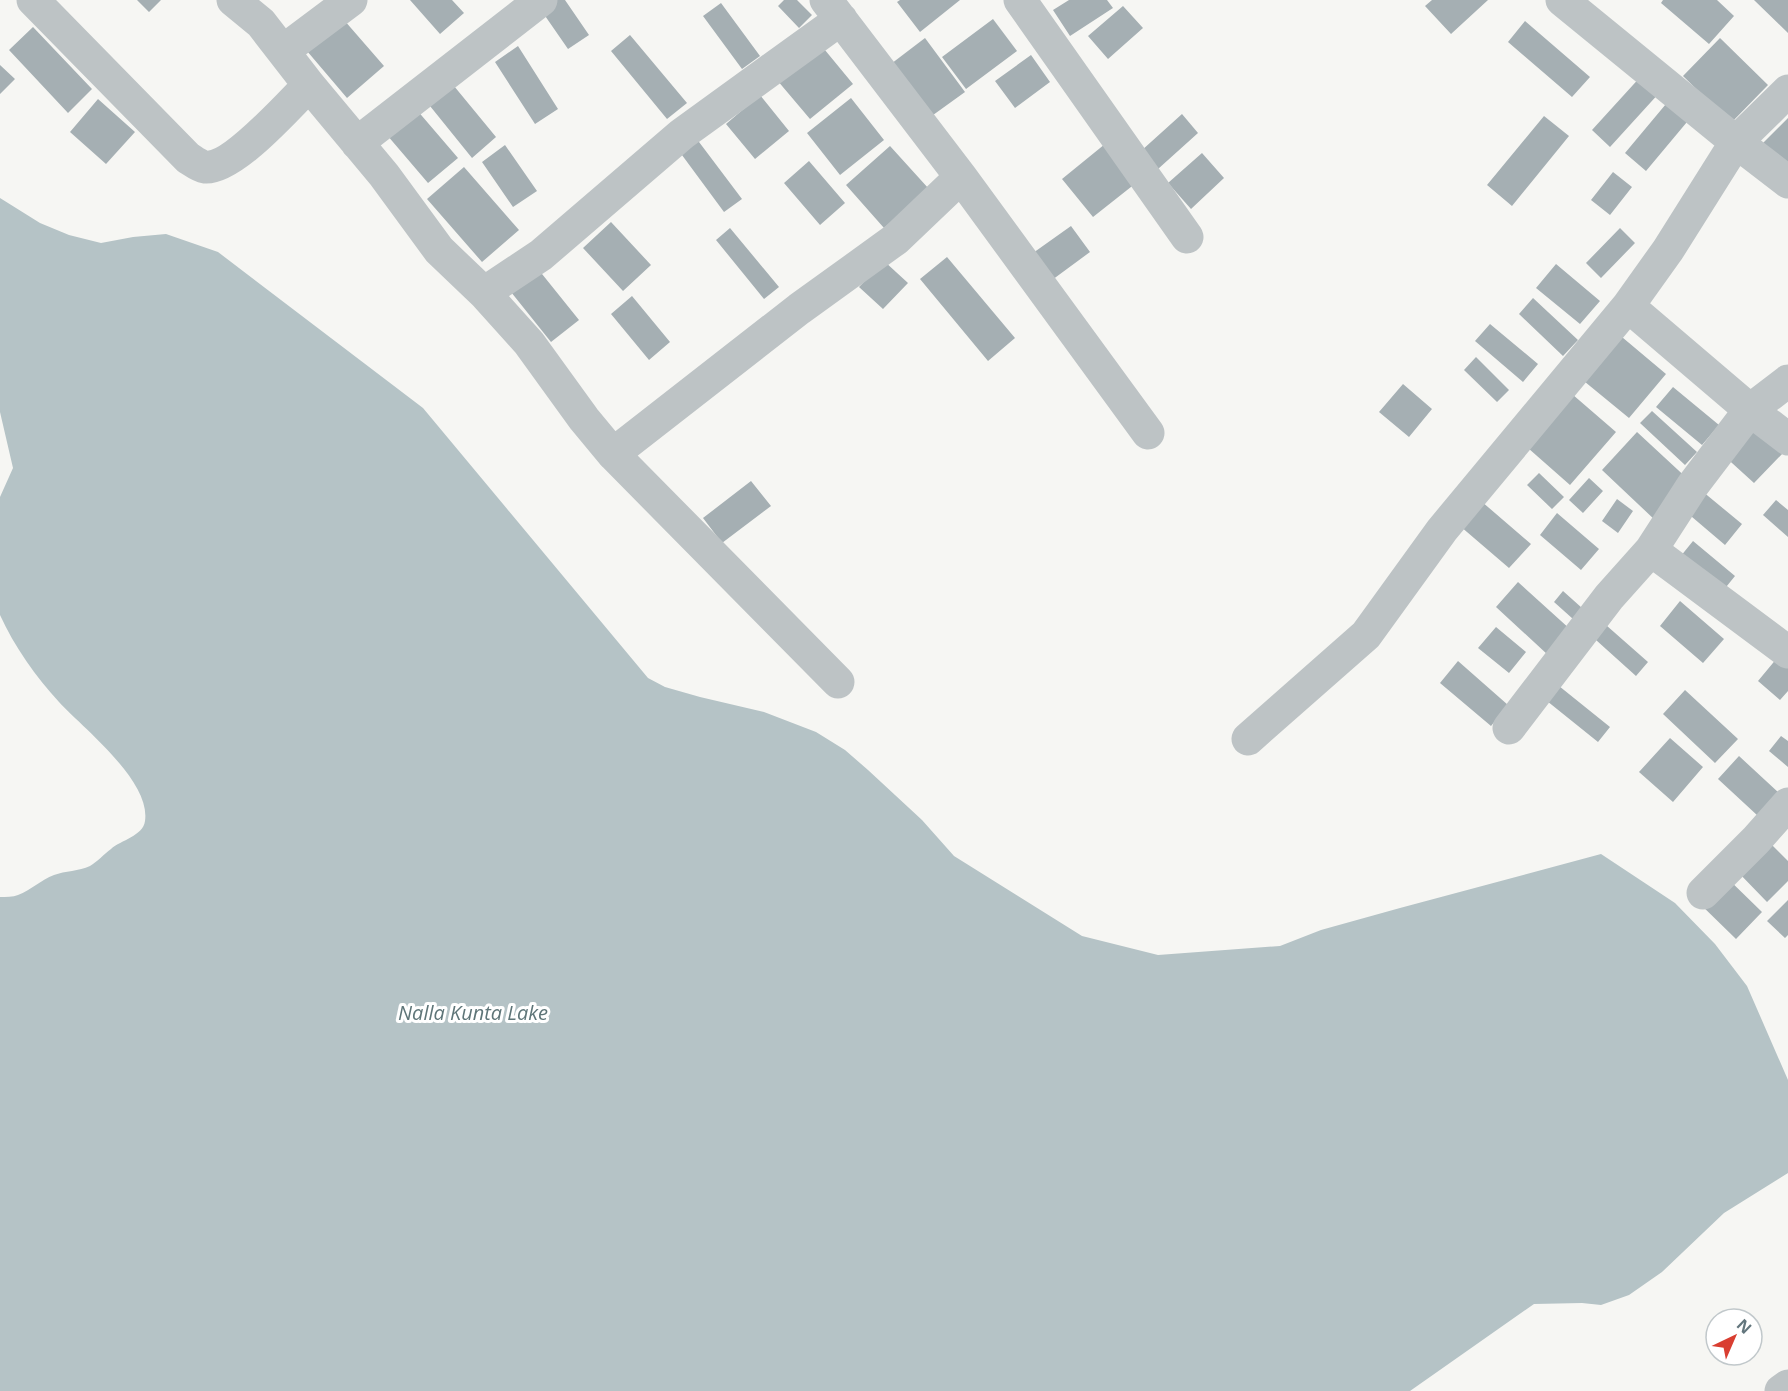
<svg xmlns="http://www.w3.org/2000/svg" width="1788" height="1391" font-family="'Open Sans',sans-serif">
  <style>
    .water { fill: #b5c3c6 }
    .building { fill: #a5afb3 }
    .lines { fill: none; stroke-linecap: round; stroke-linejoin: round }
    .minor { stroke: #bdc3c5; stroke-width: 33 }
    .labels { text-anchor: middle; stroke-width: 6; stroke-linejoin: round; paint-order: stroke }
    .water-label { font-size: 20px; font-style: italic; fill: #5e7578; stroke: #fff }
  </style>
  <rect width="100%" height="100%" fill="#f6f6f3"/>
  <path class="water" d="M 0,198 L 40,223 L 69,235 L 101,243 L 133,237 L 166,234 L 218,252 L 423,408 L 648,678 L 665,687 L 700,697 L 764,712 L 816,732 L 845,750 L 868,770 L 922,820 L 954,856 L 1082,936 L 1158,955 L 1280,946 L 1321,930 L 1400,908 L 1601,854 L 1675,903 L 1715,944 L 1747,986 L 1788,1080 L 1788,1173 L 1724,1213 L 1662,1272 L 1629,1295 L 1601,1305 L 1582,1303 L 1534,1304 L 1410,1391 L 0,1391 L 0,897 C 6,897 13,897 18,895 C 31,890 41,880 54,875 C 65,871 79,871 90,866 C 97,862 104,854 111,849 C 121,840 143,836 145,821 C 151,781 84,729 59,702 C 36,677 14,646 0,615 L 0,497 L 13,468 L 0,412 Z"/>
  <path class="building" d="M 137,0 L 161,0 L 149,12 Z
    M 410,0 L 452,0 L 464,13 L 440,34 Z
    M 555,0 L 565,0 L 589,35 L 568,49 L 541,10 Z
    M 784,0 L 797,0 L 812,15 L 799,28 L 778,6 Z
    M 900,0 L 960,0 L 920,32 L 897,2 Z
    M 1069,0 L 1107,0 L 1113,8 L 1070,36 L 1053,10 Z
    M 1432,0 L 1488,0 L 1451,34 L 1425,6 Z
    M 1663,0 L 1717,0 L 1734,16 L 1709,44 L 1661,3 Z
    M 1754,0 L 1788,0 L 1788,33 Z
    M 721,3 L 760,56 L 742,69 L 703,16 Z
    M 1123,6 L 1143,28 L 1108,59 L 1088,36 Z
    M 993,19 L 1017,51 L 966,89 L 942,57 Z
    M 344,20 L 384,66 L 347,98 L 307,51 Z
    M 1525,21 L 1590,77 L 1572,97 L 1508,42 Z
    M 33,27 L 92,89 L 68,113 L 9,50 Z
    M 630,35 L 687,103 L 667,119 L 611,51 Z
    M 925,38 L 965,92 L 922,123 L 883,70 Z
    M 1720,38 L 1768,85 L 1731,123 L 1683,76 Z
    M 820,44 L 853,84 L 810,119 L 777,80 Z
    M 518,46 L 558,109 L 535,124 L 495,62 Z
    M 1031,55 L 1050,82 L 1015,108 L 995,81 Z
    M 0,65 L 15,79 L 0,94 Z
    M 1643,74 L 1661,91 L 1610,147 L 1592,130 Z
    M 454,86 L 496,137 L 472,158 L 430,106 Z
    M 760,95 L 789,131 L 755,159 L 726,124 Z
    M 851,98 L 884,140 L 840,175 L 807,133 Z
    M 1671,98 L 1692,116 L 1646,171 L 1625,153 Z
    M 98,99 L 135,132 L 106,164 L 70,132 Z
    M 416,109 L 458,158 L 428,183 L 387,135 Z
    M 1182,114 L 1198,133 L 1158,169 L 1141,151 Z
    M 1544,116 L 1569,136 L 1512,206 L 1487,185 Z
    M 1788,118 L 1788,167 L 1763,143 Z
    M 696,138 L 742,199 L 724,212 L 679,151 Z
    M 1105,144 L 1136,183 L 1093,217 L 1062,179 Z
    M 505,145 L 537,191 L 513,207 L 482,162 Z
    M 890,146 L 929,189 L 884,228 L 846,185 Z
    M 1202,153 L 1224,178 L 1191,209 L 1168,183 Z
    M 809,161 L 845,203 L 820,225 L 784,183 Z
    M 464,167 L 519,230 L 482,262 L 427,199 Z
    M 1613,172 L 1632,187 L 1610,215 L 1591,200 Z
    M 611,222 L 651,265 L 623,291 L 583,248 Z
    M 1071,226 L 1090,252 L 1052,280 L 1033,253 Z
    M 730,228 L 779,287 L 764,299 L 716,240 Z
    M 1620,228 L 1635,243 L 1601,278 L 1586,263 Z
    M 947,257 L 1015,338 L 988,361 L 920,279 Z
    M 884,261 L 908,283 L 883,309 L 859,287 Z
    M 1556,264 L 1600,301 L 1580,324 L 1536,288 Z
    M 538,269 L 579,320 L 551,342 L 511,292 Z
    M 632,296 L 670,342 L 649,360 L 611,314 Z
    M 1533,298 L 1578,340 L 1563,356 L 1519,314 Z
    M 1490,324 L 1538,364 L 1523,382 L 1475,341 Z
    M 1616,332 L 1666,374 L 1629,418 L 1579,377 Z
    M 1476,357 L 1509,390 L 1497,402 L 1464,370 Z
    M 1403,384 L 1432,409 L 1409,437 L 1379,412 Z
    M 1673,387 L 1719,425 L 1702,445 L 1656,407 Z
    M 1565,388 L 1616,432 L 1570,485 L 1520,441 Z
    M 1652,411 L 1697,452 L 1685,465 L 1640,423 Z
    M 1750,422 L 1783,453 L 1754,483 L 1721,453 Z
    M 1637,432 L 1691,482 L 1656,521 L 1602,470 Z
    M 1539,473 L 1564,497 L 1552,509 L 1527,485 Z
    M 1589,478 L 1603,491 L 1583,513 L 1569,500 Z
    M 751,481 L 771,506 L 722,543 L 703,518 Z
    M 1702,491 L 1742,524 L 1725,545 L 1685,511 Z
    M 1474,495 L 1531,544 L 1509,568 L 1453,520 Z
    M 1617,499 L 1633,511 L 1618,533 L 1602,521 Z
    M 1776,500 L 1788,510 L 1788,537 L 1763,515 Z
    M 1557,513 L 1599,549 L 1581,570 L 1540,535 Z
    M 1693,541 L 1735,576 L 1718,597 L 1676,562 Z
    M 1518,582 L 1571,630 L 1548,655 L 1496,607 Z
    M 1563,591 L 1582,608 L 1573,619 L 1554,602 Z
    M 1680,601 L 1724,639 L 1703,663 L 1660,626 Z
    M 1598,618 L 1648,662 L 1636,676 L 1586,631 Z
    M 1496,627 L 1526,652 L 1509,673 L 1478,648 Z
    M 1782,652 L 1788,657 L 1788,691 L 1780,700 L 1758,681 Z
    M 1458,661 L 1508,705 L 1491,726 L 1440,683 Z
    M 1559,686 L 1610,727 L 1598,742 L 1547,701 Z
    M 1685,690 L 1738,739 L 1715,763 L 1663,714 Z
    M 1781,736 L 1788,741 L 1788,767 L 1769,751 Z
    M 1670,738 L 1703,767 L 1673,802 L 1639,772 Z
    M 1739,756 L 1779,793 L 1758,816 L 1718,779 Z
    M 1765,838 L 1788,861 L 1788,881 L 1767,902 L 1735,869 Z
    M 1722,873 L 1762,912 L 1736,939 L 1696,900 Z
    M 1788,900 L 1788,935 L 1785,938 L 1767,921 Z"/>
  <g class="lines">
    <path class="minor" d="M 33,0 L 188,158 C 193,161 199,166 205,167 C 232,170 289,105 309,85
      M 233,0 L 261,23 L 309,85 L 384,175 L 439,250 L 484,293 L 529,343 L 584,419 L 613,454 L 838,682
      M 1020,0 L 1187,237
      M 283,51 L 351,0
      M 1788,91 L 1736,142 L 1788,182
      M 357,143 L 541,0
      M 961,177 L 1148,433
      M 484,293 L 541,255 L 682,134 L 841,19
      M 1628,306 L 1750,410 L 1788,439
      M 613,454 L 799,309 L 896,239 L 961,177 L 826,0
      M 1651,550 L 1788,652
      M 1509,728 L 1609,597 L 1651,550 L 1693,485 L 1750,410 L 1788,381
      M 1248,739 L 1366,635 L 1442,530 L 1628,306 L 1668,250 L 1736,142 L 1562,0
      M 1703,893 L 1756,840 L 1788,804
      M 1781,1391 L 1788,1386"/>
  </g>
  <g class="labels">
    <g class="water-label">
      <text x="473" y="1020">Nalla Kunta Lake</text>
    </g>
  </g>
  <g transform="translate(1734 1337) rotate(44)"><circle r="28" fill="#ffffff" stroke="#c1c8cb" stroke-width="1.5"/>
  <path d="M0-4.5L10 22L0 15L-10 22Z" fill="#d93e31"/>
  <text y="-9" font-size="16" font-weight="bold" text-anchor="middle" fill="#63767d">N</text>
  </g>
</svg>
